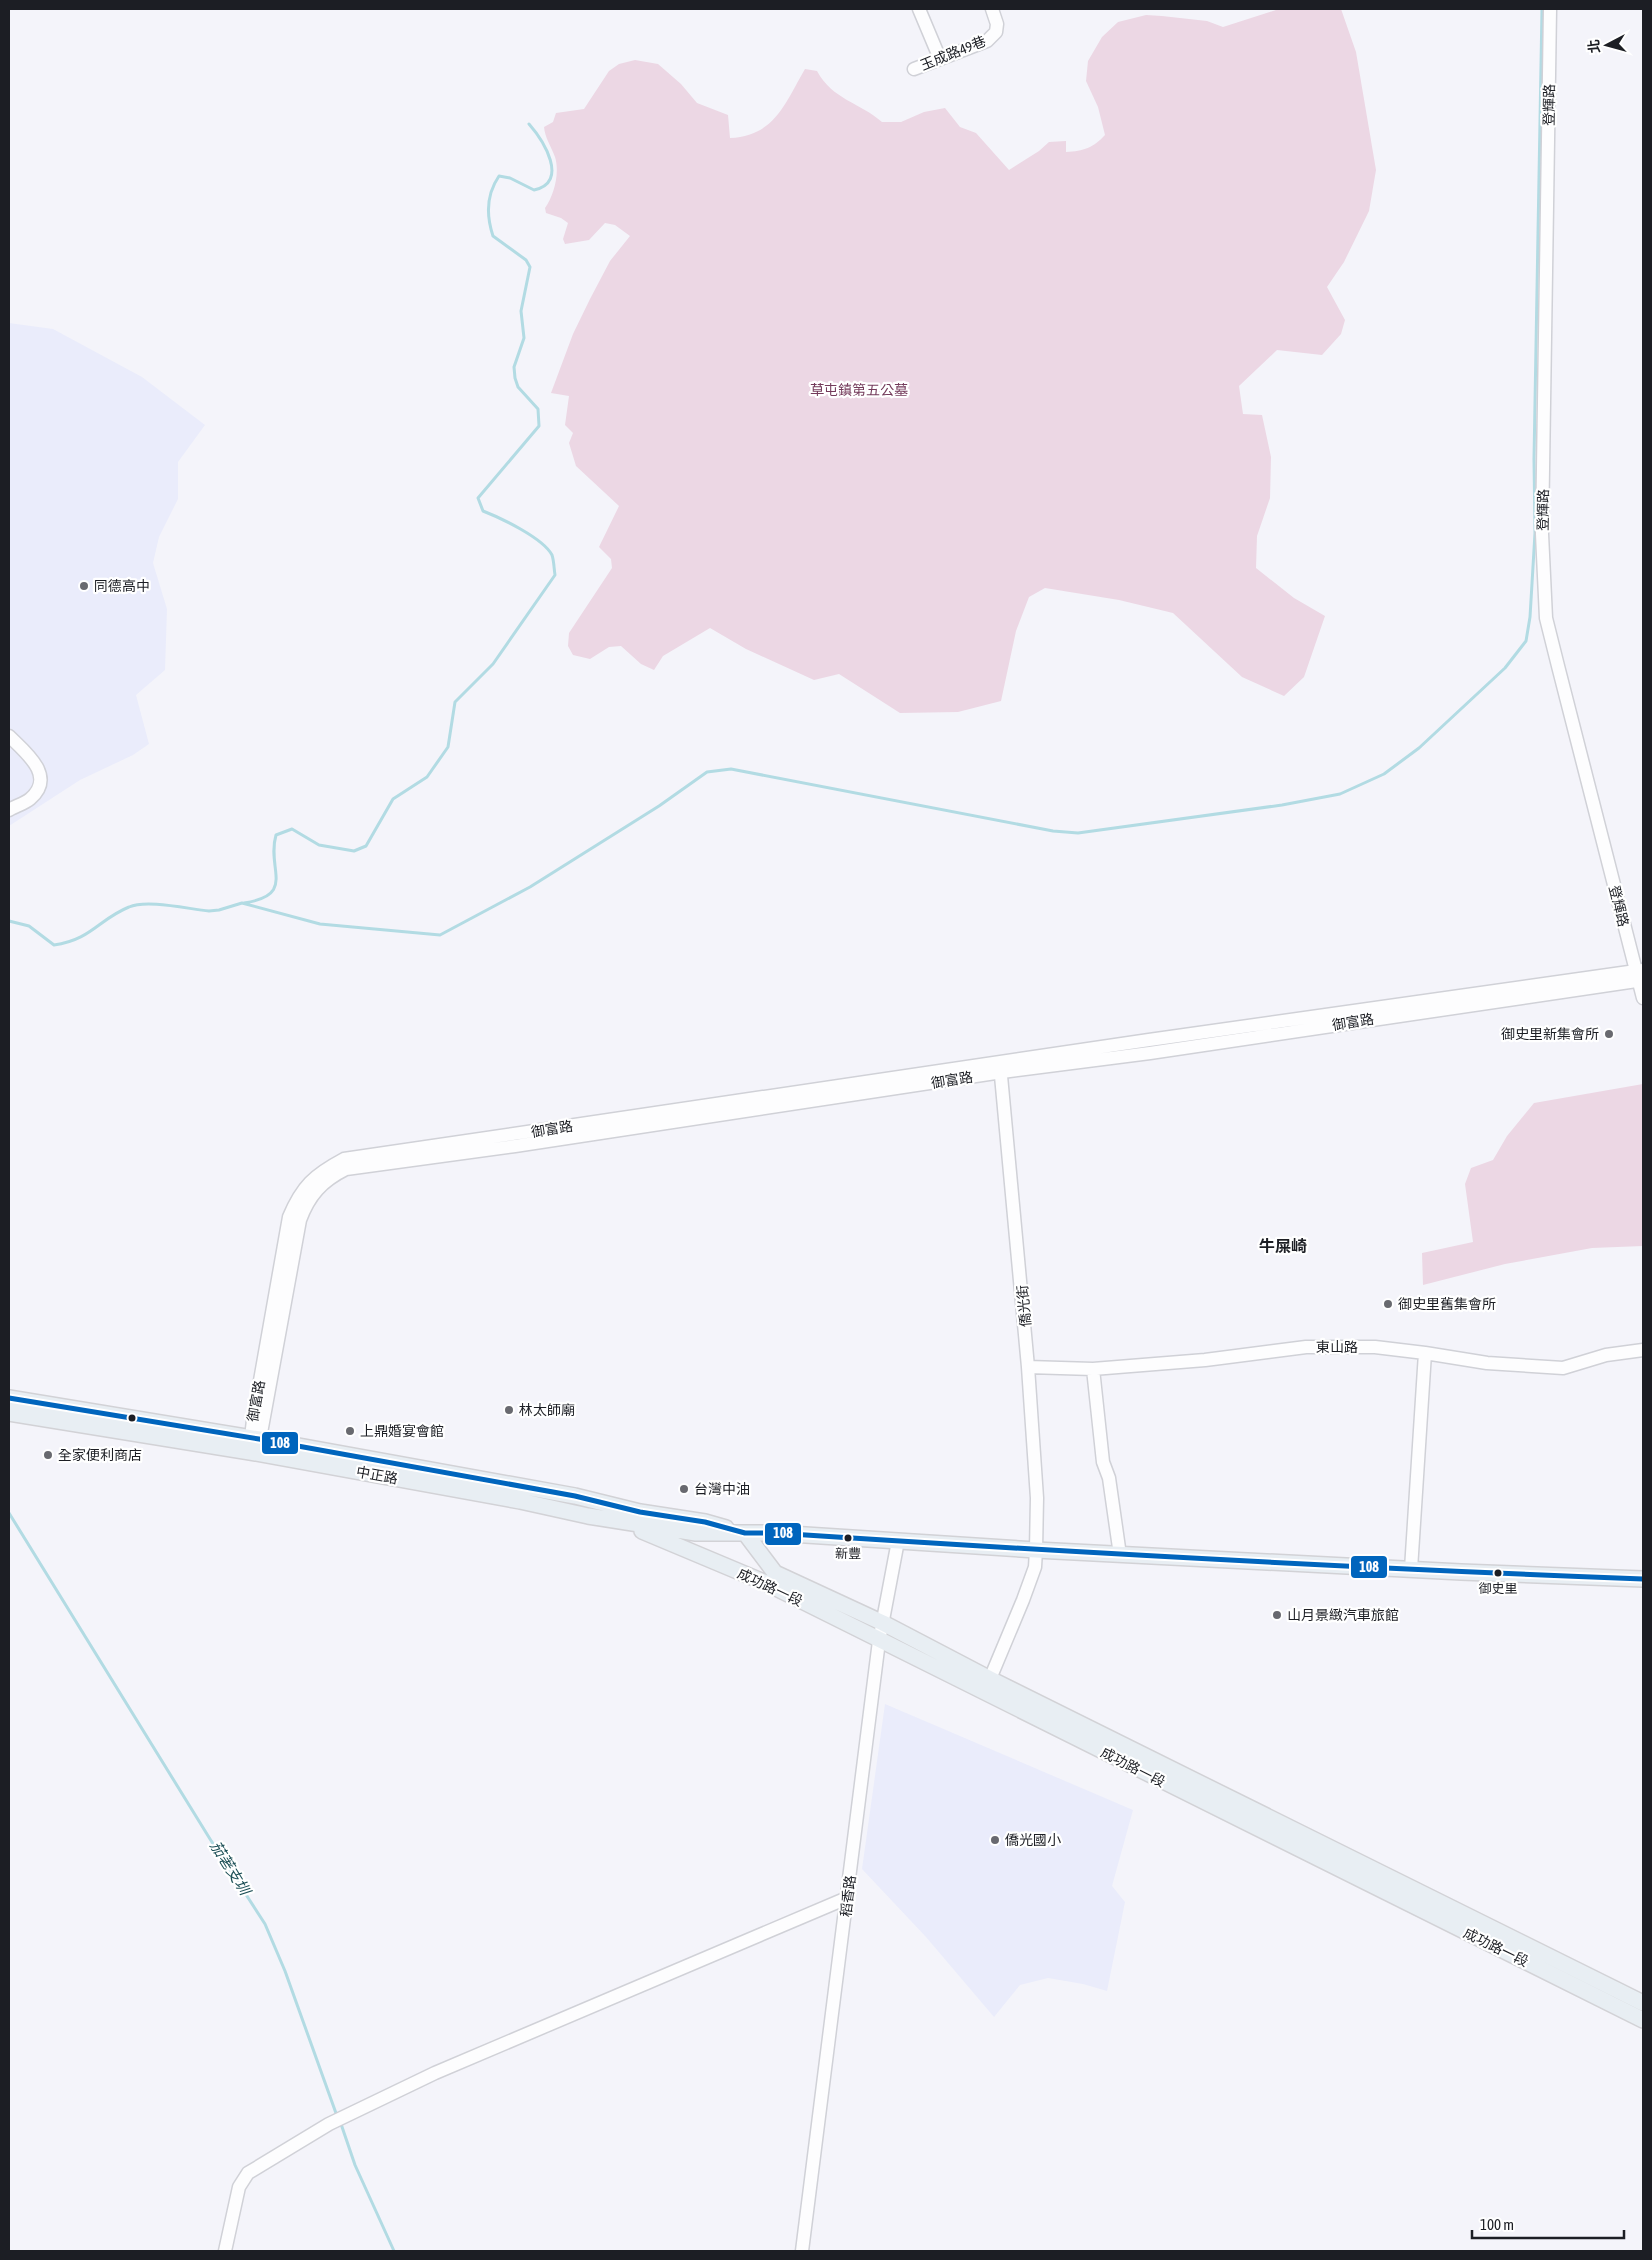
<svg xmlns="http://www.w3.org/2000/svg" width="1652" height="2260" font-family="'Asap Condensed','Noto Sans TC',sans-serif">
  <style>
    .built { fill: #eaecfb }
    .green { fill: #ecd7e4 }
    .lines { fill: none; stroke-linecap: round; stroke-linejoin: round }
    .stream { stroke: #b2dbe3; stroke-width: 3 }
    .minor-casing { stroke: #d0d1d7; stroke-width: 15 }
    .major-casing { stroke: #d2d2d6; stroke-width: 18 }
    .minor { stroke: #fdfdfe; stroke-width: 12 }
    .major { stroke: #e8eef3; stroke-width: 15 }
    .bus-1-casing { stroke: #fff; stroke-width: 9 }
    .bus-1 { stroke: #0065bd; stroke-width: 5 }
    .poi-dot { fill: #68696f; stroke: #fff; stroke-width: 2 }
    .bus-dot { fill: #1c1e24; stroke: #fff; stroke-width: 2 }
    .labels { text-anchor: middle; stroke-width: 4.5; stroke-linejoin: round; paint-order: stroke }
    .bus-label { font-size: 13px; fill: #1c1e24; stroke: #fff }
    .street-label { font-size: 14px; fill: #1c1e24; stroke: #fff }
    .park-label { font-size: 14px; fill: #743b5b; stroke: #fff }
    .poi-label { font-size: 14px; fill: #1c1e24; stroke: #fff; text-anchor: start }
    .water-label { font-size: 15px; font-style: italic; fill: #1d5057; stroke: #fff }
    .quarter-label { font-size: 16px; font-weight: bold; fill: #1c1e24; stroke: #fff }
    .line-badge { stroke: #fff; stroke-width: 2 }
    .badge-label { font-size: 14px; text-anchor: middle; font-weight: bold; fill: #fff }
  </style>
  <rect width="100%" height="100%" fill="#f4f4fa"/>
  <path class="built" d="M 9,323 L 53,329 L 142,377 L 205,425 L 178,462 L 178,499 L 159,537 L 153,563 L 167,609 L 165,670 L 136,695 L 149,744 L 133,755 L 80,780 L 9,826 Z
    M 885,1704 L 1133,1810 L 1112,1886 L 1125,1902 L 1107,1991 L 1083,1984 L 1048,1978 L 1020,1985 L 994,2017 L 926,1937 L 862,1869 Z"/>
  <path class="green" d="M 1279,9 L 1341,9 L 1356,52 L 1376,170 L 1369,211 L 1344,262 L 1327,287 L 1345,320 L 1341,334 L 1322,355 L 1277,350 L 1239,386 L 1243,414 L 1262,415 L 1271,457 L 1270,498 L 1257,536 L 1256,568 L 1294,598 L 1325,616 L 1304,677 L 1284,696 L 1242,677 L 1173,613 L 1119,600 L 1045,588 L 1029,597 L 1016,631 L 1001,701 L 958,712 L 900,713 L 839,674 L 814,680 L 746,649 L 710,628 L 663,656 L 654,670 L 641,664 L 621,646 L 609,647 L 590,659 L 573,655 L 568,646 L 569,633 L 612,568 L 611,559 L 599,547 L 619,506 L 576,466 L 569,443 L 573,433 L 565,425 L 569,396 L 551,393 L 573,334 L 590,299 L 610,261 L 630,236 L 615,225 L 605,223 L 589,240 L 565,244 L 563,239 L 568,223 L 561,218 L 546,213 L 545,208 C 554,195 560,173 555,157 C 551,146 545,138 544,127 L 553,122 L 556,113 L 584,109 L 609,71 L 619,64 L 635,60 L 658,64 L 681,84 L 697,103 L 728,115 L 730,138 C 775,136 785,103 805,69 L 817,71 C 833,100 859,102 882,122 L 901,122 L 924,112 L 945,108 L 960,127 L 976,133 L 1009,170 L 1039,151 L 1049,142 L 1066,141 L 1066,152 C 1084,151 1093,148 1105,135 L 1098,107 L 1086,81 L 1088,61 L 1102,37 L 1118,22 L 1146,15 L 1162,16 L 1207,21 L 1223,27 Z
    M 1643,1084 L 1643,1246 L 1592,1248 L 1505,1264 L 1423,1285 L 1422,1253 L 1473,1242 L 1465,1184 L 1471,1168 L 1493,1160 L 1507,1136 L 1534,1103 Z"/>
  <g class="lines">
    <path class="stream" d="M 244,903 C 297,895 266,869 276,835 L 292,829 L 319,845 L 354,851 L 366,846 L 393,799 L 427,777 L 448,747 L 455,702 L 493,664 L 555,575 C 554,569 554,561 552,555 C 543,538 501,518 483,511 L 478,498 L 539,426 L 538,409 L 518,387 L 515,378 L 514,367 L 524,338 L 521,311 L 530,267 L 526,260 L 493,236 C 486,215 486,195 499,176 L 510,178 L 534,190 C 570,182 543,140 529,124
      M 9,921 L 29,926 L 54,945 C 91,940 99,919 129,907 C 147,899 188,909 209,911 L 219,910 L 242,903 L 320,924 L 440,935 L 530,887 L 659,806 L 707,772 L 731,769 L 1053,831 L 1078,833 L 1282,805 L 1340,794 L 1384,774 L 1419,748 L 1505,668 L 1526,641 L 1530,617 L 1535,533 L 1534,459 L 1542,9
      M 9,1513 L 210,1839 L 265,1924 L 285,1971 L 337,2116
      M 340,2121 L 355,2165 L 394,2251"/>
    <g class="minor-casing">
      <path id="minor" d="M 919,9 L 940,59
        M 1550,9 L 1542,534 L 1546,618 L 1558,666 L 1643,998
        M 914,69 L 987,41 L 996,32 L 997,24 L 992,9
        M 9,736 C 25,752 57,776 30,799 C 24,804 15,806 9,810
        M 1028,1367 L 1093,1369 L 1205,1360 L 1306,1347 L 1375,1347 L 1425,1353 L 1487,1363 L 1563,1368 L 1606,1355 L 1643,1350
        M 1093,1369 L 1103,1462 L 1109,1478 L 1120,1555
        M 254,1446 L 261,1433 L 300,1220 C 309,1195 322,1181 346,1169 L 515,1146 L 1002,1072 L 1150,1053 L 1643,980
        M 250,1447 L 253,1420 L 289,1217 C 302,1186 314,1175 344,1159 L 1149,1040 L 1643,970
        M 1411,1569 L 1425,1353
        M 987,1686 L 1023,1600 L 1035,1567 L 1036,1550 L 1037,1498 L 1028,1367 L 1000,1065
        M 225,2251 L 239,2187 L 248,2173 L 329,2124 L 435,2073 L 847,1898
        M 802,2251 L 879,1641 L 898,1541"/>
    </g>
    <g class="major-casing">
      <path id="major" d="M 9,1398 L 259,1439 L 575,1496 L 640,1512 L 705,1522 L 726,1528
        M 9,1413 L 250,1452 L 520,1501 L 588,1516 L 696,1533 L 775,1533 L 1036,1550 L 1461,1572 L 1643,1579
        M 642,1531 L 766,1583 L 1643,2020
        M 745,1533 L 775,1573 L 883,1623 L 990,1679 L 1643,2003"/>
    </g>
    <use href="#minor" class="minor"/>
    <use href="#major" class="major"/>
    <g class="bus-1-casing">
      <path id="bus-1" d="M 9,1398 L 259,1439 L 575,1496 L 640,1512 L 705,1522 L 745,1533 L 775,1533 C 1064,1552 1353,1568 1643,1579"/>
    </g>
    <use href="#bus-1" class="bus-1"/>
  </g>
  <g class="poi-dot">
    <circle cx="84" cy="586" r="5"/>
    <circle cx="1609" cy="1034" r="5"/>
    <circle cx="1388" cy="1304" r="5"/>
    <circle cx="509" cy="1410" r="5"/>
    <circle cx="350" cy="1431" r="5"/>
    <circle cx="48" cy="1455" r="5"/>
    <circle cx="684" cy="1489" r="5"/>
    <circle cx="1277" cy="1615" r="5"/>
    <circle cx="995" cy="1840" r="5"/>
  </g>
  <g class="bus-dot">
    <circle cx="132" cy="1418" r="4.5"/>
    <circle cx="848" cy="1538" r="4.5"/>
    <circle cx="1498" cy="1573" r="4.5"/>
  </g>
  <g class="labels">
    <g class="bus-label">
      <text x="848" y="1558">新豐</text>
      <text x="1498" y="1593">御史里</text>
    </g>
    <g class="street-label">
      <text transform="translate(953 53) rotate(-22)" y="5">玉成路49巷</text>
      <text transform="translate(1549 105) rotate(-89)" y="5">登輝路</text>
      <text transform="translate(1543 510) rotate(-89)" y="5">登輝路</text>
      <text transform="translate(1619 906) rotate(76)" y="5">登輝路</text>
      <text transform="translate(1353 1022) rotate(-9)" y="5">御富路</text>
      <text transform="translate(952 1080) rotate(-9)" y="5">御富路</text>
      <text transform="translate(552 1129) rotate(-9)" y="5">御富路</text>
      <text transform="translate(1024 1306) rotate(-95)" y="5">僑光街</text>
      <text x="1337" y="1352">東山路</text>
      <text transform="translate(256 1401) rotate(-80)" y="5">御富路</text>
      <text transform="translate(377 1475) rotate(10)" y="5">中正路</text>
      <text transform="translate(770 1587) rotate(25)" y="5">成功路一段</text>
      <text transform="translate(1133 1767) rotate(27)" y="5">成功路一段</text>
      <text transform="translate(848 1896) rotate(-83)" y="5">稻香路</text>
      <text transform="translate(1496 1947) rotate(26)" y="5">成功路一段</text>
    </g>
    <g class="park-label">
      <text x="859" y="395">草屯鎮第五公墓</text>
    </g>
    <g class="poi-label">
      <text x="94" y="591">同德高中</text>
      <text x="1599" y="1039" text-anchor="end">御史里新集會所</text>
      <text x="1398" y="1309">御史里舊集會所</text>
      <text x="519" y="1415">林太師廟</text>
      <text x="360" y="1436">上鼎婚宴會館</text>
      <text x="58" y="1460">全家便利商店</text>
      <text x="694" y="1494">台灣中油</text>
      <text x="1287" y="1620">山月景緻汽車旅館</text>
      <text x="1005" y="1845">僑光國小</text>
    </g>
    <g class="water-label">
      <text transform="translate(230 1868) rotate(58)" y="5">茄荖支圳</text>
    </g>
    <g class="quarter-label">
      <text x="1283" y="1252">牛屎崎</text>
    </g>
  </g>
  <g class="line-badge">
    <rect x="261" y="1431" width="38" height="24" rx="5" fill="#0065bd"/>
    <rect x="764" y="1522" width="38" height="24" rx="5" fill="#0065bd"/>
    <rect x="1350" y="1555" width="38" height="24" rx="5" fill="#0065bd"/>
  </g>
  <g class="badge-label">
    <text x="280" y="1448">108</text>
    <text x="783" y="1538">108</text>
    <text x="1369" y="1572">108</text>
  </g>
  <rect width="1652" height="2260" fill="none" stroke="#1c1e24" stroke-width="20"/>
  <g transform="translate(1607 45) rotate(264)" stroke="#ffffff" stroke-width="4" paint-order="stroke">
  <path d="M0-4L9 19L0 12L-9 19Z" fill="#1c1e24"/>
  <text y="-8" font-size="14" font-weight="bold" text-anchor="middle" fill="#1c1e24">北</text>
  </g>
  <path d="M1472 2230v8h152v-8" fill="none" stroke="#1c1e24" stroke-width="2.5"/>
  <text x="1480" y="2230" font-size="15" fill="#1c1e24" stroke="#ffffff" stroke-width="4" paint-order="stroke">100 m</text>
</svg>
